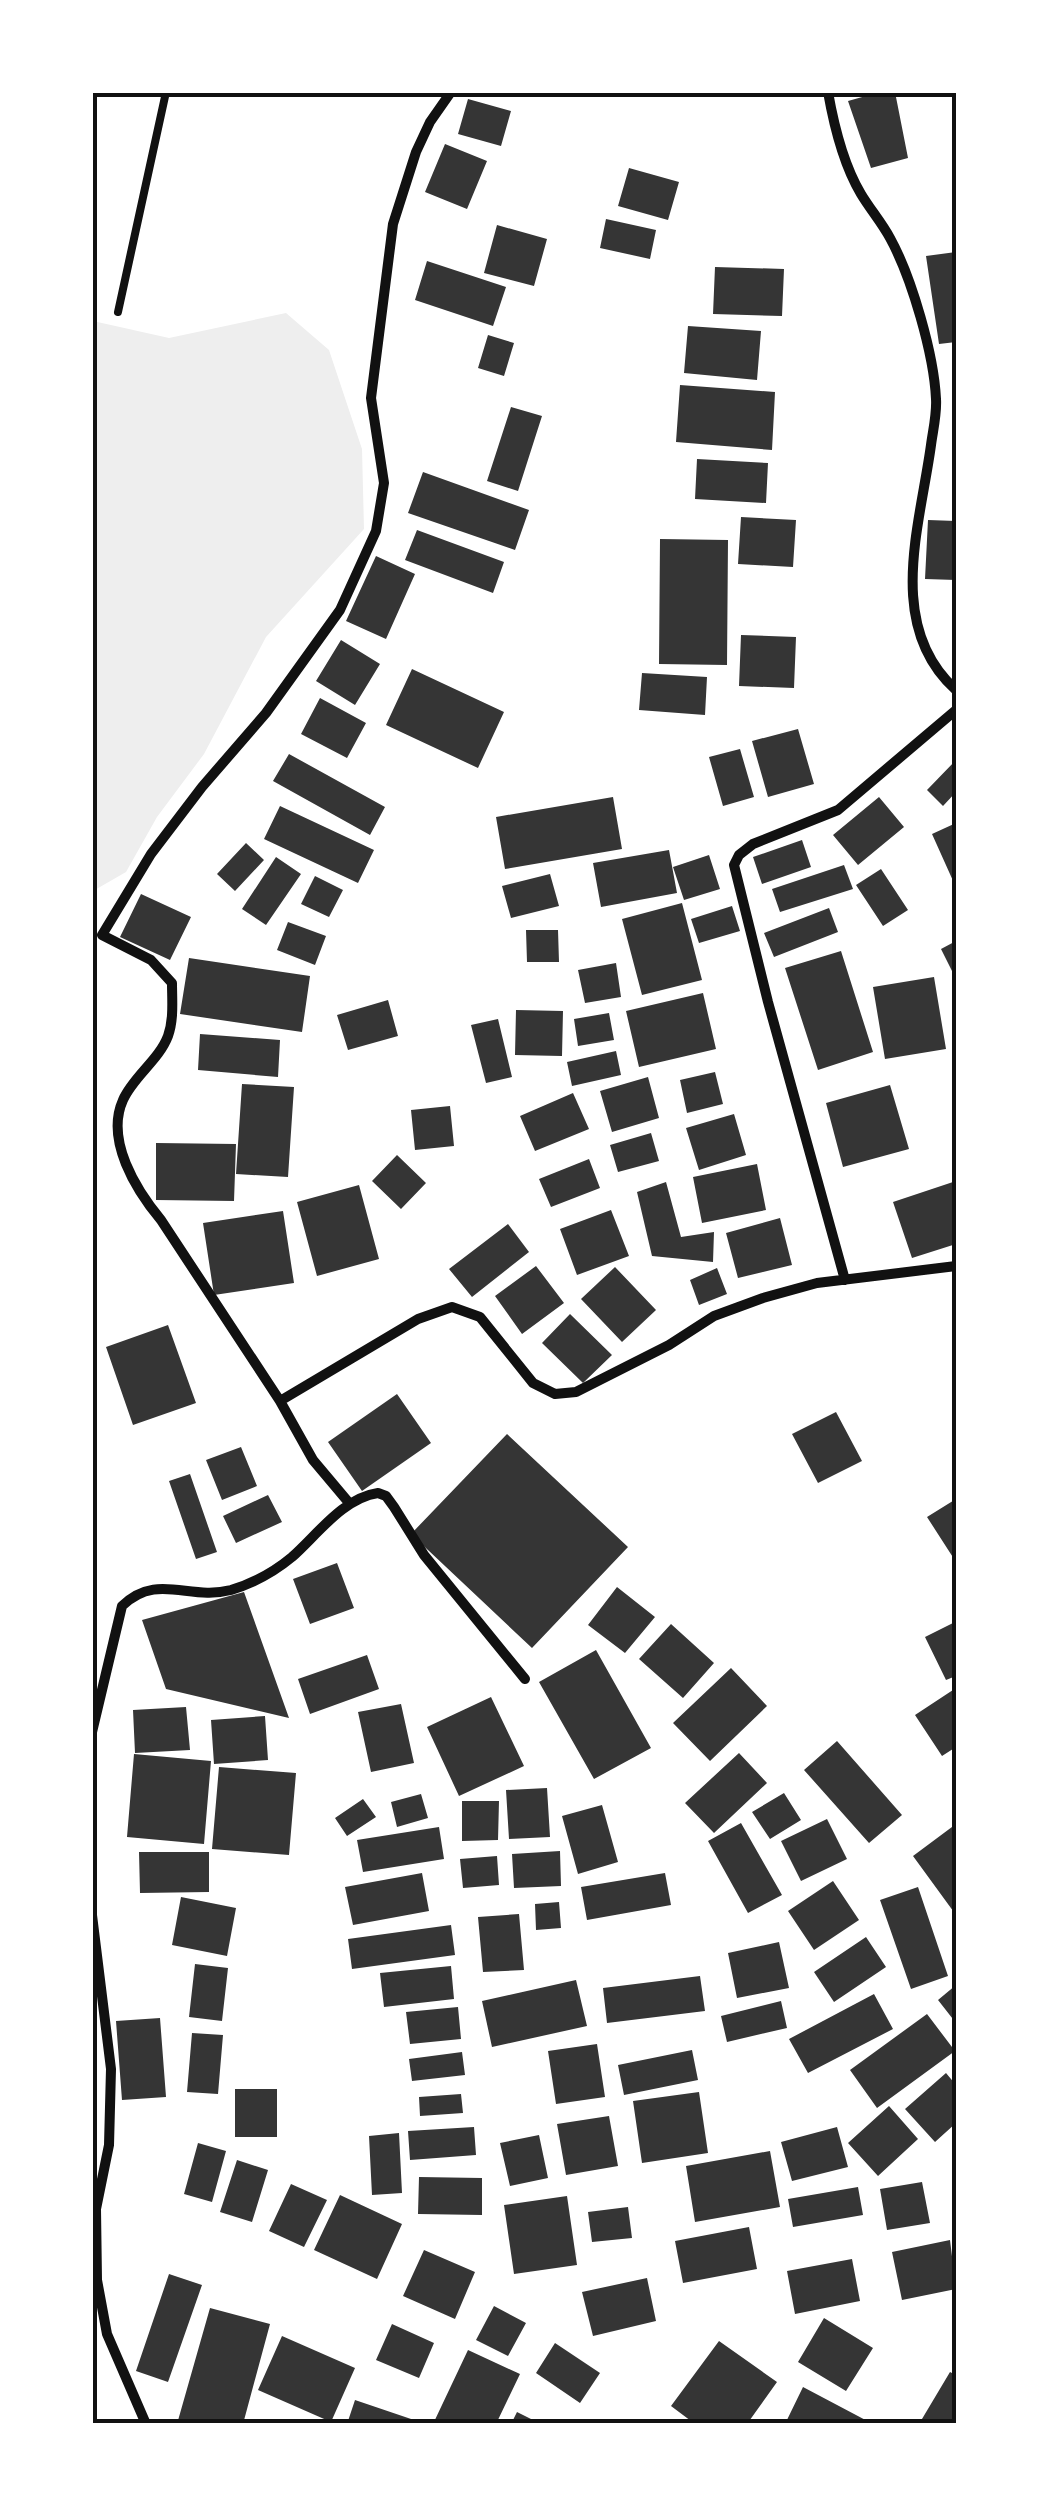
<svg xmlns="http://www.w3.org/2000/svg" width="1049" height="2516" font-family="'DejaVu Sans',sans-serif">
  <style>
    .green { fill: #eee }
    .building { fill: #353535 }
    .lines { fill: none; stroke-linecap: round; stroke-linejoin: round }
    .service { stroke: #111; stroke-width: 8 }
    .minor { stroke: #111; stroke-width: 10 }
    .neatline { fill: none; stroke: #111; stroke-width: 4 }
  </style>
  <rect width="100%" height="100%" fill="#fff"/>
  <path class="green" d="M 286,313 L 329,350 L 362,449 L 364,529 L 266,637 L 204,754 L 157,817 L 126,872 L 93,891 L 93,321 L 169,338 Z"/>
  <path class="building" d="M 880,92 L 895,92 L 908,158 L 871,168 L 848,101 Z
    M 468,99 L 511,111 L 501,146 L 458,134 Z
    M 445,144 L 487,161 L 467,209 L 425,192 Z
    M 629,168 L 679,182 L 668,220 L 618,206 Z
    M 606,219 L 656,230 L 650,259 L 600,248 Z
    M 497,225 L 547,239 L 534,286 L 484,273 Z
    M 956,252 L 956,342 L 939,344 L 926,256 Z
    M 427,261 L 506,287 L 493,326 L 415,300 Z
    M 715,267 L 784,269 L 782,316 L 713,314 Z
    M 688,326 L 761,331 L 757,380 L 684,373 Z
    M 488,335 L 514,343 L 504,376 L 478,368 Z
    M 680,385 L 775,392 L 772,450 L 676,442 Z
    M 511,407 L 542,416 L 518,491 L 487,481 Z
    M 697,459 L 768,463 L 766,503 L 695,499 Z
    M 423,472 L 529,510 L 515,550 L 408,513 Z
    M 741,517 L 796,520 L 793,567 L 738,564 Z
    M 928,520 L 956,521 L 956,580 L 925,579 Z
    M 417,530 L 504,562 L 493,593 L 405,560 Z
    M 660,539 L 728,540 L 727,665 L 659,664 Z
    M 376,556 L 415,574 L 386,639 L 346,621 Z
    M 741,635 L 796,637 L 794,688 L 739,686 Z
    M 341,640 L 380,664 L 355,705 L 316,681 Z
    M 412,669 L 504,712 L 478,768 L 386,725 Z
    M 642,673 L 707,677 L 705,715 L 639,710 Z
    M 320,698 L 366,723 L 347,758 L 301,734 Z
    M 798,729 L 814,784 L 768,797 L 752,741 Z
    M 740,749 L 754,797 L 723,806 L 709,757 Z
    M 289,754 L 385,807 L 370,835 L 273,781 Z
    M 956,760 L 956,792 L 943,806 L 927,790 Z
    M 613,797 L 622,849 L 505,869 L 496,817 Z
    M 879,797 L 904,827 L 858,865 L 833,835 Z
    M 280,806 L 374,850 L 358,883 L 264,839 Z
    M 956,823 L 956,881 L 954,883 L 932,834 Z
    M 802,840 L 811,867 L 762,884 L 753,857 Z
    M 246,843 L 264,860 L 235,891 L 217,874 Z
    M 669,850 L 677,893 L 601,907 L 593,863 Z
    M 709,855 L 720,889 L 684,900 L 673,867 Z
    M 276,857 L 301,874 L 266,925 L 242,909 Z
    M 844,865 L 853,889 L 780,912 L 772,889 Z
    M 881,869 L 908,910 L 883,926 L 856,885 Z
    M 550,874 L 559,906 L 511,918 L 502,886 Z
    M 315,876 L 343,890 L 329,917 L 301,904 Z
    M 141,894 L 191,917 L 170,960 L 120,937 Z
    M 682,903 L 702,980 L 642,995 L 622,919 Z
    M 732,906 L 740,931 L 699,943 L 691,919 Z
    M 829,908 L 838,932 L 774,957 L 764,933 Z
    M 288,922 L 326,936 L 315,965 L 277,950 Z
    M 526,930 L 558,930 L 559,962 L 527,962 Z
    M 956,941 L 956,979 L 941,949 Z
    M 841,951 L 873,1052 L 818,1070 L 785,968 Z
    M 189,958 L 310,976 L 302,1032 L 180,1014 Z
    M 616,963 L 621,997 L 585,1003 L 578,970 Z
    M 934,977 L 946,1049 L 885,1059 L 873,987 Z
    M 703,993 L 716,1049 L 639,1067 L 626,1011 Z
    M 388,1000 L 398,1036 L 348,1050 L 337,1015 Z
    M 516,1010 L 563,1011 L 562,1056 L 515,1055 Z
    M 609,1013 L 614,1040 L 578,1046 L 574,1019 Z
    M 498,1019 L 512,1077 L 486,1083 L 471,1025 Z
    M 200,1034 L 280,1040 L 278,1077 L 198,1070 Z
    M 616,1051 L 621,1075 L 572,1086 L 567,1062 Z
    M 715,1072 L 723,1104 L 687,1113 L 680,1080 Z
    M 648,1077 L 659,1118 L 612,1132 L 600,1091 Z
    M 242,1084 L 294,1087 L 288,1177 L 236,1174 Z
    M 890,1085 L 909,1149 L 843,1167 L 826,1103 Z
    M 573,1093 L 589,1129 L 535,1151 L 520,1116 Z
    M 450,1106 L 454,1146 L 415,1150 L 411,1110 Z
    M 734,1114 L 746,1155 L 699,1170 L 686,1128 Z
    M 651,1133 L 659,1161 L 618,1172 L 610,1145 Z
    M 156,1143 L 236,1144 L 234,1201 L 156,1200 Z
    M 397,1155 L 426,1183 L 401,1209 L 372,1181 Z
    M 589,1159 L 600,1188 L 551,1207 L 539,1179 Z
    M 757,1164 L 766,1210 L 702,1223 L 693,1177 Z
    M 956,1181 L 956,1244 L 912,1258 L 893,1202 Z
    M 666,1182 L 681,1237 L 714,1232 L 713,1262 L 652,1256 L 637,1192 Z
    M 359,1185 L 379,1259 L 317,1276 L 297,1202 Z
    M 611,1210 L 629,1256 L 577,1275 L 560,1229 Z
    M 283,1211 L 294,1283 L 214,1295 L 203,1223 Z
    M 780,1218 L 792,1265 L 738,1278 L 726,1233 Z
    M 508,1224 L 529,1252 L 472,1297 L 449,1269 Z
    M 536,1266 L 564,1303 L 522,1334 L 495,1296 Z
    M 615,1267 L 656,1310 L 622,1342 L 581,1299 Z
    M 717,1268 L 727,1294 L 699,1305 L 690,1280 Z
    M 570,1314 L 612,1355 L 583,1383 L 542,1343 Z
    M 168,1325 L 196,1403 L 133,1425 L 106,1347 Z
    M 397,1394 L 431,1443 L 362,1491 L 328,1442 Z
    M 836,1412 L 862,1461 L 818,1483 L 792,1434 Z
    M 507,1434 L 628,1547 L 532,1648 L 411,1534 Z
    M 241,1447 L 257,1486 L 222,1500 L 206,1460 Z
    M 190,1474 L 217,1552 L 196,1559 L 169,1481 Z
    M 268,1495 L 282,1522 L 236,1543 L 223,1516 Z
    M 956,1499 L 956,1562 L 927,1517 Z
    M 337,1563 L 354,1608 L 310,1624 L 293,1579 Z
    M 617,1587 L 655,1617 L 625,1653 L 588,1625 Z
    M 244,1592 L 289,1718 L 166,1689 L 142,1620 Z
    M 953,1623 L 956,1630 L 956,1676 L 946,1680 L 925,1637 Z
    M 671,1624 L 714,1663 L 683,1698 L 639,1659 Z
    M 596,1650 L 651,1748 L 594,1779 L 539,1682 Z
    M 367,1655 L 379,1689 L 310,1714 L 298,1679 Z
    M 731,1668 L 767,1706 L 710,1761 L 673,1723 Z
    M 956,1688 L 956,1747 L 942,1756 L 915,1715 Z
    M 491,1697 L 524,1766 L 459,1796 L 427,1727 Z
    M 401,1704 L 414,1763 L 371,1772 L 358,1712 Z
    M 186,1707 L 190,1750 L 135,1753 L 133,1710 Z
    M 265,1716 L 268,1760 L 214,1764 L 211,1720 Z
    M 837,1741 L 902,1815 L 869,1843 L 804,1770 Z
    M 739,1753 L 767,1783 L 714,1833 L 685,1803 Z
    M 134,1754 L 211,1761 L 204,1844 L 127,1837 Z
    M 219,1767 L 296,1773 L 289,1855 L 212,1849 Z
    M 547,1788 L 550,1837 L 509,1839 L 506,1790 Z
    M 784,1793 L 801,1820 L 770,1839 L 752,1812 Z
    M 421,1794 L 428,1818 L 397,1827 L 391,1802 Z
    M 363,1799 L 376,1817 L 347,1836 L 335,1818 Z
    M 462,1801 L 499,1801 L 498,1840 L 462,1841 Z
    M 602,1805 L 618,1862 L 578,1874 L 562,1816 Z
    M 827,1819 L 847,1859 L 801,1881 L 781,1841 Z
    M 741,1823 L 782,1895 L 748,1913 L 708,1841 Z
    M 956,1824 L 956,1915 L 913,1856 Z
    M 439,1827 L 444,1859 L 363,1872 L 357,1840 Z
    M 560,1851 L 561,1886 L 514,1888 L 512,1854 Z
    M 139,1852 L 209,1852 L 209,1892 L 140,1893 Z
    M 497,1856 L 499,1885 L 463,1888 L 460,1859 Z
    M 422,1873 L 429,1911 L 353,1925 L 345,1887 Z
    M 665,1873 L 671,1905 L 587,1920 L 581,1887 Z
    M 833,1881 L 859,1920 L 814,1950 L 788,1911 Z
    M 918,1887 L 948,1976 L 911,1989 L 880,1900 Z
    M 181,1897 L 236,1908 L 227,1956 L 172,1945 Z
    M 559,1902 L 561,1928 L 536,1930 L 535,1904 Z
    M 519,1914 L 524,1970 L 483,1972 L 478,1917 Z
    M 451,1925 L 455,1955 L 352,1969 L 348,1939 Z
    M 866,1937 L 886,1967 L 834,2002 L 814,1972 Z
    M 779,1942 L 789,1988 L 737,1998 L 728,1953 Z
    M 195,1964 L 228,1968 L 222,2021 L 189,2017 Z
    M 451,1966 L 454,1999 L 384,2007 L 380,1973 Z
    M 700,1976 L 705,2011 L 607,2023 L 603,1988 Z
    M 576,1980 L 587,2026 L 492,2047 L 482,2001 Z
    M 956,1985 L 956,2023 L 938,2000 Z
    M 874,1994 L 893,2029 L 808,2073 L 789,2039 Z
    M 781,2001 L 787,2028 L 727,2042 L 721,2016 Z
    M 458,2007 L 461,2039 L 410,2044 L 406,2012 Z
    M 927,2014 L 955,2051 L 877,2108 L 850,2070 Z
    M 160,2018 L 166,2097 L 122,2100 L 116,2021 Z
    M 192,2033 L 223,2035 L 218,2094 L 187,2092 Z
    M 597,2044 L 605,2097 L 556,2104 L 548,2051 Z
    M 692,2050 L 698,2080 L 624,2095 L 618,2065 Z
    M 462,2052 L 465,2075 L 412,2081 L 409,2059 Z
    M 946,2073 L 956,2085 L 956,2123 L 935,2142 L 905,2109 Z
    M 235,2089 L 277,2089 L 277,2137 L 235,2137 Z
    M 699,2092 L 708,2153 L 642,2163 L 633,2101 Z
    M 461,2094 L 463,2113 L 420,2116 L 419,2097 Z
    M 889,2106 L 918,2139 L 878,2176 L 848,2143 Z
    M 609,2116 L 618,2166 L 566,2175 L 557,2124 Z
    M 474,2127 L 476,2155 L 410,2160 L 408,2131 Z
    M 837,2127 L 848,2167 L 792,2181 L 781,2142 Z
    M 399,2133 L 402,2193 L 372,2195 L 369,2136 Z
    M 539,2135 L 548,2178 L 510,2186 L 500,2143 Z
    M 198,2143 L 226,2151 L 212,2202 L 184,2194 Z
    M 770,2151 L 780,2207 L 695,2222 L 686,2166 Z
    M 237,2160 L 268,2170 L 252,2222 L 220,2212 Z
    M 419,2177 L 482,2178 L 482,2215 L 418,2214 Z
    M 922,2182 L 930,2223 L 887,2230 L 880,2189 Z
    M 291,2184 L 327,2200 L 304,2247 L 269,2231 Z
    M 858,2187 L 863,2215 L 793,2227 L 788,2199 Z
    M 340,2195 L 402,2224 L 377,2279 L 314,2250 Z
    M 567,2196 L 577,2265 L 514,2274 L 504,2205 Z
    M 628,2207 L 632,2238 L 592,2242 L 588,2212 Z
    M 749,2227 L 757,2269 L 683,2283 L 675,2241 Z
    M 950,2240 L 956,2289 L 902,2300 L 892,2252 Z
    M 424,2250 L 475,2272 L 455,2319 L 403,2296 Z
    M 852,2259 L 860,2301 L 795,2314 L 787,2271 Z
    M 169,2274 L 202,2285 L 168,2382 L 136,2371 Z
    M 647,2278 L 656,2321 L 593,2336 L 582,2292 Z
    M 494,2306 L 526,2323 L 508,2356 L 476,2340 Z
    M 210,2308 L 270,2324 L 243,2424 L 177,2424 Z
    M 824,2318 L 873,2348 L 846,2391 L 798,2362 Z
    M 392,2324 L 434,2343 L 419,2378 L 376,2360 Z
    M 282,2336 L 355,2368 L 331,2422 L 258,2390 Z
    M 719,2341 L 777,2382 L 747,2424 L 695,2424 L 671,2406 Z
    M 555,2343 L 600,2373 L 580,2403 L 536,2373 Z
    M 468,2350 L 520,2374 L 496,2424 L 433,2424 Z
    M 950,2372 L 956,2375 L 956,2424 L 919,2424 Z
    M 803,2387 L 873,2424 L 785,2424 Z
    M 355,2400 L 414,2420 L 413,2424 L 347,2424 Z
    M 517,2412 L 541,2424 L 511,2424 Z"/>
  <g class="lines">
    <path class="service" d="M 118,312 L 166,92"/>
    <path class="minor" d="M 828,92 C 834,126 843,164 861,194 C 870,209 882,223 890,238 C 912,278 934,355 936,399 C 937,414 933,430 931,445 C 920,526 885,626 956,690
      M 845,1280 L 768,1002 L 734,865 L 739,855 L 753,844 L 838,810 L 956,710
      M 280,1401 L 418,1319 L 452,1307 L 480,1317 L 533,1383 L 555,1394 L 576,1392 L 669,1345 L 714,1316 L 763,1298 L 817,1283 L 956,1266
      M 350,1504 L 313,1460 L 280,1401 L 161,1220 C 136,1190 105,1140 123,1100 C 133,1077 159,1060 168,1036 C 174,1019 172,1001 172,983 L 151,960 L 102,935 L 151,854 L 202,787 L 266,713 L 340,610 L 376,531 L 384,483 L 371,398 L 393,224 L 416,152 L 430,122 L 451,92
      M 92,1732 L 122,1606 C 157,1572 189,1601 231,1590 C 254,1583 274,1572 292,1557 C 317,1535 343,1498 378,1493 L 386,1496 L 394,1507 L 424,1555 L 525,1679
      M 92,1915 L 111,2069 L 109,2145 L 96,2209 L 97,2280 L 107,2334 L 146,2424"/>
  </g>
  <rect width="1049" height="2516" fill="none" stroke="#ffffff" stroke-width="190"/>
  <rect x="95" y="95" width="859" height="2326" class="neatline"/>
</svg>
